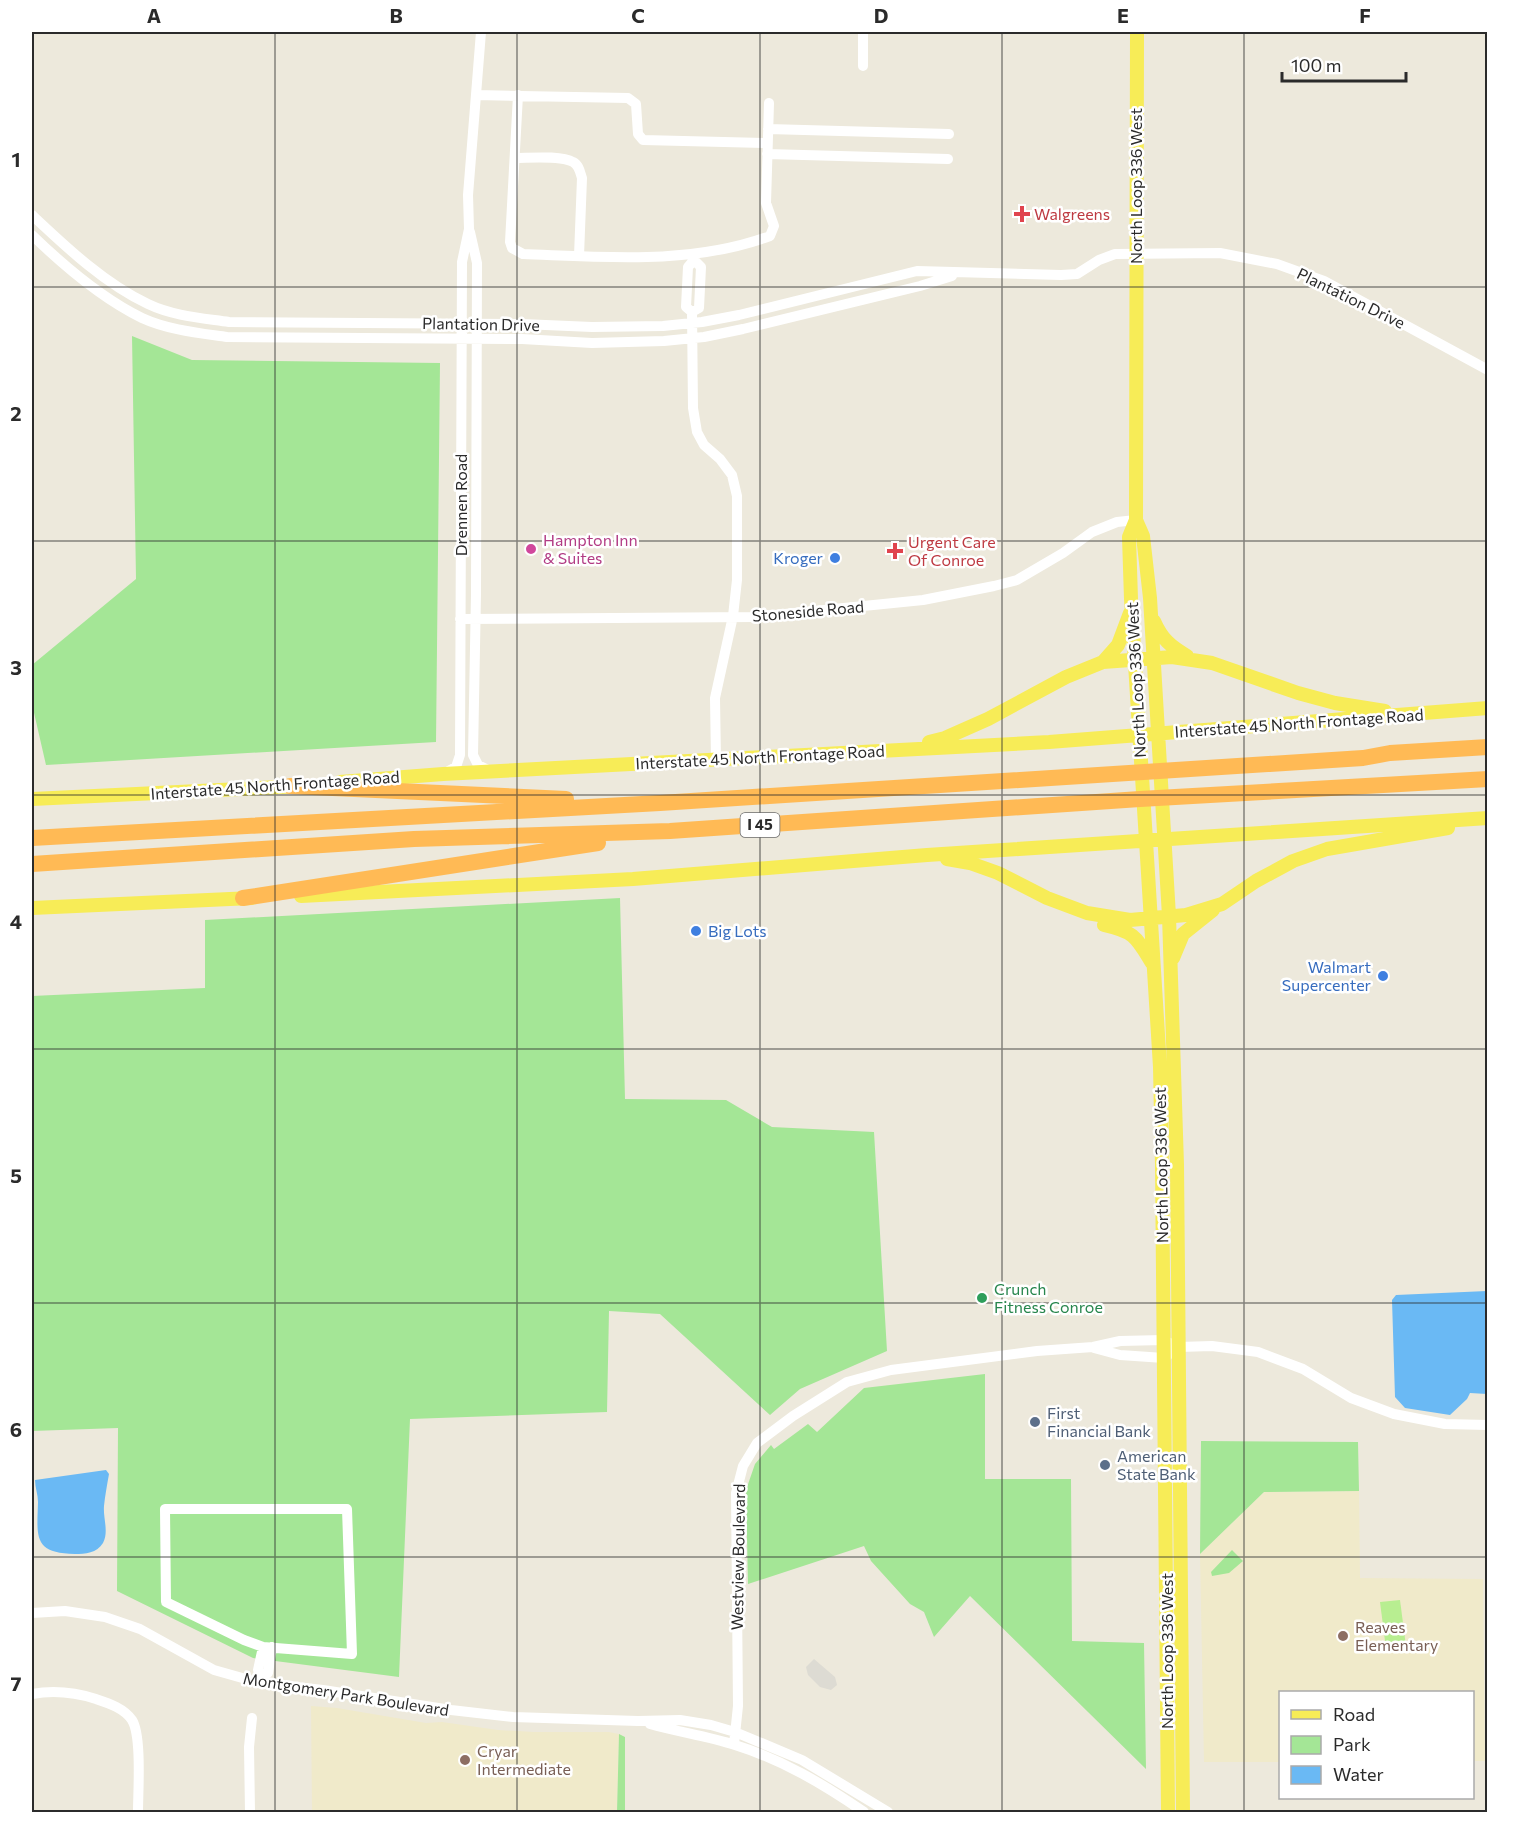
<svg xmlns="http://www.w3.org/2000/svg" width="1519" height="1844" font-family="Commissioner,sans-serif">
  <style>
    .education { fill: #f0eaca }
    .green { fill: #a4e696 }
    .pitch { fill: #b8ee91 }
    .plaza { fill: #dddbd3 }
    .water { fill: #6ab9f4 }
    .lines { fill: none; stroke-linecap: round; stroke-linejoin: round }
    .minor { stroke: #fff; stroke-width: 10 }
    .major { stroke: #f7ec57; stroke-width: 14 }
    .highway { stroke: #ffba55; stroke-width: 16 }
    .grid { fill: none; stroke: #2b2b2b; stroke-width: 1.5; stroke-opacity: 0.55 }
    .health-dot { fill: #e0444e; stroke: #fff; stroke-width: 2 }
    .hotel-dot { fill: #d1479c; stroke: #fff; stroke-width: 2 }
    .shop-dot { fill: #3f7fe0; stroke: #fff; stroke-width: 2 }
    .leisure-dot { fill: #2e9e5b; stroke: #fff; stroke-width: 2 }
    .service-dot { fill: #5c6f8a; stroke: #fff; stroke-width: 2 }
    .education-dot { fill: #8d6e63; stroke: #fff; stroke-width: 2 }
    .labels { text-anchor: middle; stroke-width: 5; stroke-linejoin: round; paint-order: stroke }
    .shield { fill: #fff; stroke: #6b6b6b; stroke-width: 1.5 }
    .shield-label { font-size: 15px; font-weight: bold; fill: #2b2b2b }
    .street-label { font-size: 16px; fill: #2b2b2b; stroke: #fff }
    .health-label { font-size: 16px; fill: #be3a42; stroke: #fff; text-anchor: start }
    .hotel-label { font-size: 16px; fill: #b23c85; stroke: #fff; text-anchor: start }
    .shop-label { font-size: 16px; fill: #366cbe; stroke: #fff; text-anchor: end }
    .leisure-label { font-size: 16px; fill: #27864d; stroke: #fff; text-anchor: start }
    .service-label { font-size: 16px; fill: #4e5e75; stroke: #fff; text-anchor: start }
    .education-label { font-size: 16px; fill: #785e54; stroke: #fff; text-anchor: start }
    .neatline { fill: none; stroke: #2b2b2b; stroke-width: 2 }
    .grid-label { font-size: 20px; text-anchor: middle; font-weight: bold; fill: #2b2b2b }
  </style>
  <rect width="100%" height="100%" fill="#ede9dc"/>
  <path class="education" d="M 1359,1491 L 1360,1578 L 1483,1579 L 1485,1761 L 1473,1761 L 1472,1692 L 1280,1692 L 1280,1762 L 1204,1762 L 1200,1554 L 1264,1492 Z
    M 311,1706 L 337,1708 L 426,1723 L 442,1722 L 498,1730 L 534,1732 L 609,1732 L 619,1734 L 617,1812 L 312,1812 Z"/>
  <path class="green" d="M 132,336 L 192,360 L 440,363 L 436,742 L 46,765 L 32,704 L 32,665 L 136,579 Z
    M 620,898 L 625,1099 L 726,1100 L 772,1127 L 874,1132 L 887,1351 L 800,1389 L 770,1415 L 660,1314 L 609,1311 L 607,1412 L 410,1419 L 399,1677 L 253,1658 L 117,1591 L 118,1428 L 32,1431 L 32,996 L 205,988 L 205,920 Z
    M 985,1374 L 985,1479 L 1071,1479 L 1072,1641 L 1144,1643 L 1146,1769 L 970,1596 L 934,1637 L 924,1612 L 910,1604 L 871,1561 L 864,1546 L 748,1584 L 746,1490 L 755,1464 L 771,1445 L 774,1449 L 808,1424 L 817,1432 L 864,1388 Z
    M 1201,1441 L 1358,1442 L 1359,1491 L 1264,1492 L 1200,1554 Z
    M 1232,1550 L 1243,1561 L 1229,1573 L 1212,1576 L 1211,1572 Z
    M 619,1734 L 625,1737 L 625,1812 L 617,1812 Z"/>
  <path class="pitch" d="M 1400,1600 L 1406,1646 L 1386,1649 L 1380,1602 Z"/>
  <path class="plaza" d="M 814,1659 L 835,1677 L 837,1685 L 831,1690 L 820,1687 L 808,1675 L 806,1667 Z"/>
  <path class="water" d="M 1487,1291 L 1487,1394 L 1470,1393 L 1467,1399 L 1450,1415 L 1405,1408 L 1395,1397 L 1392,1300 L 1396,1295 Z
    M 106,1470 L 109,1474 C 107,1485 105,1496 104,1506 C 103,1518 109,1532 103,1543 C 97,1553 85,1554 75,1554 C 33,1553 37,1537 38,1502 C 38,1495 35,1487 35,1480 Z"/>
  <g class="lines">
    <path class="minor" d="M 863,66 L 863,32
      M 476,95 L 628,98 L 636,104 L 638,134 L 643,140 L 767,143
      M 518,95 L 510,242 L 512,248 L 523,254 C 605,257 692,265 770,236 L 774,226 L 766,203 L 769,103
      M 768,129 L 949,134
      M 767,154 L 948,159
      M 515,158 C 529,158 561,155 573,162 C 579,165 580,172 582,178 L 579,256
      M 32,215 C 66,247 105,284 148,304 C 173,316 202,318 229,322 L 522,324 L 592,327 L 663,326 L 702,322 L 739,315 L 917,271 L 1061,275 L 1077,274 L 1099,260 L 1115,254 L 1220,253 L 1277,264 L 1324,281 L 1488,370
      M 470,232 L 477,263 L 476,594 L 473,755 L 478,765 L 490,771
      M 32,235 C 64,266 101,298 142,318 C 168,330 199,333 227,337 L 522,339 L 592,343 L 664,341 L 704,337 L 743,329 L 920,286 L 952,276
      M 694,260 L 688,267 L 686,307 L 692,312 L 693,408 L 697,432 L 704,445 L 720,459 L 732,475 L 737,496 L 737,580 L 733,616 L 715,698 L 716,760
      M 692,312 L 699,308 L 701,267 L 694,260 L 693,254
      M 460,619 L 754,617 L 923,600 L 994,586 L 1017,580 L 1063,553 L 1092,532 L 1117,522 L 1136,520
      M 445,773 L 456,767 L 460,755 L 462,262 L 469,229 L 468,195 L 481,32
      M 1094,1348 L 1120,1355 L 1164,1358 L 1179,1347
      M 165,1509 L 347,1509 L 352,1654 L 263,1647 L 244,1640 L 166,1602 Z
      M 32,1613 L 65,1611 L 105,1617 L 140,1629 L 214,1670 L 260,1683 L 323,1690 L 451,1710 L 513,1717 L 638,1721 L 680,1720 L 711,1725 L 735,1732 L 802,1760 L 888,1812
      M 262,1675 L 268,1673 L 272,1647
      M 260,1683 L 262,1675 L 258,1670 L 263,1647
      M 32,1694 C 54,1690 74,1692 96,1699 C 108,1703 124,1708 132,1720 C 142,1736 138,1792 138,1812
      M 650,1724 C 678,1732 707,1736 735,1745 C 783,1760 823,1784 864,1812
      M 734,1744 L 738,1706 L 736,1493 L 743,1466 L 757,1443 L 793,1416 L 847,1382 L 891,1370 L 1037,1351 L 1093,1347 L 1120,1341 L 1163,1340 L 1179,1347 L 1212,1346 L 1258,1352 L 1303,1369 L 1351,1398 L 1394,1414 L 1445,1424 L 1488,1425
      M 250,1812 L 249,1747 L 252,1718"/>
    <path class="major" d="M 1137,32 L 1136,520 L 1143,536 L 1150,598 L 1169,916 L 1177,1165 L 1183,1812
      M 1136,520 L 1129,537 L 1131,599 L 1160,1067 L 1162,1165 L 1168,1812
      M 1154,621 C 1162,639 1170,646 1187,656
      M 1103,662 L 1118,645 L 1130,613
      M 929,742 L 945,738 L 988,719 L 1066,677 L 1103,662 L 1172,657 L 1212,663 L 1298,693 L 1335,703 L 1385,711
      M 340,782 L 443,774 L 1049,742 L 1488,708
      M 32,799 L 300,786
      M 947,859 L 970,863 L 998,873 L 1047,898 L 1087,913 L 1130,920 L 1186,915 L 1222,904 L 1256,881 L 1293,861 L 1327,849 L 1448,828
      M 301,896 L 633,879 L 927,855 L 1488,818
      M 32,908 L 252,898
      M 1104,925 C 1135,932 1136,937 1152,963
      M 1173,958 L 1183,934 L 1213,910"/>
    <path class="highway" d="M 290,786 L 566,799
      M 32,838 L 660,803 L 1363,758 L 1390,753 L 1488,747
      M 32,864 L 414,839 L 670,831 L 1140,799 L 1488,779
      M 243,898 L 598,843"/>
  </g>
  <path class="grid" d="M 275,32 L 275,1812M 517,32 L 517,1812M 760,32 L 760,1812M 1002,32 L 1002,1812M 1244,32 L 1244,1812M 32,287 L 1488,287M 32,541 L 1488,541M 32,795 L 1488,795M 32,1049 L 1488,1049M 32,1303 L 1488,1303M 32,1557 L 1488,1557"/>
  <g class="health-dot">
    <path d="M1019 205h6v6h6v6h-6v6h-6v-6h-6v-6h6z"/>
    <path d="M892 542h6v6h6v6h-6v6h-6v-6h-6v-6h6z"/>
  </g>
  <circle class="hotel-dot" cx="531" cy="549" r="6"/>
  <g class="shop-dot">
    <circle cx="835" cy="558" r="6"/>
    <circle cx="696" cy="931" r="6"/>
    <circle cx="1383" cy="976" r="6"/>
  </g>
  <circle class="leisure-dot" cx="982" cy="1298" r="6"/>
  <g class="service-dot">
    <circle cx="1035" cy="1422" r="6"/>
    <circle cx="1105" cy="1465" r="6"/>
  </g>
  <g class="education-dot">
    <circle cx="1343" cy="1636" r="6"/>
    <circle cx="465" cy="1760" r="6"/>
  </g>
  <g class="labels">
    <rect class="shield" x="740.5" y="813" width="39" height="24" rx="4.5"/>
    <g class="shield-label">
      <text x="760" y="830">I 45</text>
    </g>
    <g class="street-label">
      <text transform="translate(1136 186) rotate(-90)" y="6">North Loop 336 West</text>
      <text transform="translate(1351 298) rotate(26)" y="6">Plantation Drive</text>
      <text transform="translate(481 324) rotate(1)" y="6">Plantation Drive</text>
      <text transform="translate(461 505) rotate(-90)" y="6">Drennen Road</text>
      <text transform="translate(808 611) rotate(-5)" y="6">Stoneside Road</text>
      <text transform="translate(1136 680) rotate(-93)" y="6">North Loop 336 West</text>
      <text transform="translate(1299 723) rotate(-4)" y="6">Interstate 45 North Frontage Road</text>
      <text transform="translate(760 757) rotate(-3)" y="6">Interstate 45 North Frontage Road</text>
      <text transform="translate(275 785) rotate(-4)" y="6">Interstate 45 North Frontage Road</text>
      <text transform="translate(1161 1165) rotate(-91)" y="6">North Loop 336 West</text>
      <text transform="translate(738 1557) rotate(-89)" y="6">Westview Boulevard</text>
      <text transform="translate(1167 1651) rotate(-90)" y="6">North Loop 336 West</text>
      <text transform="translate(346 1694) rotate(9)" y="6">Montgomery Park Boulevard</text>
    </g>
    <g class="health-label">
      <text x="1034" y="220">Walgreens</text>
      <text x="908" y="548">Urgent Care<tspan x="908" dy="18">Of Conroe</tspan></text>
    </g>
    <g class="hotel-label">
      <text x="543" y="546">Hampton Inn<tspan x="543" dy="18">&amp; Suites</tspan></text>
    </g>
    <g class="shop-label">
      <text x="823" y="564">Kroger</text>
      <text x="708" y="937" text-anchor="start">Big Lots</text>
      <text x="1371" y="973">Walmart<tspan x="1371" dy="18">Supercenter</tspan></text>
    </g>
    <g class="leisure-label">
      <text x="994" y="1295">Crunch<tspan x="994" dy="18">Fitness Conroe</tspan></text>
    </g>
    <g class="service-label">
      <text x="1047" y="1419">First<tspan x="1047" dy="18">Financial Bank</tspan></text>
      <text x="1117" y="1462">American<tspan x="1117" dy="18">State Bank</tspan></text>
    </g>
    <g class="education-label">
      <text x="1355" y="1633">Reaves<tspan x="1355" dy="18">Elementary</tspan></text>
      <text x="477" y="1757">Cryar<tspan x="477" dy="18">Intermediate</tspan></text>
    </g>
  </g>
  <rect width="1519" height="1844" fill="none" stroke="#ffffff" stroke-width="66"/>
  <rect x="1279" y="1691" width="195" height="108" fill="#ffffff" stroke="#aaaaaa" stroke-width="1.5"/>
  <rect x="1291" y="1710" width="30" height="9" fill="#f7ec57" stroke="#aaaaaa" stroke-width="1.5"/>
  <text x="1333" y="1721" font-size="18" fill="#2b2b2b">Road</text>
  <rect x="1291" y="1736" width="30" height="18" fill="#a4e696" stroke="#aaaaaa" stroke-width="1.5"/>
  <text x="1333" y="1751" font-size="18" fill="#2b2b2b">Park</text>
  <rect x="1291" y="1766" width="30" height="18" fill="#6ab9f4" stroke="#aaaaaa" stroke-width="1.5"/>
  <text x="1333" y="1781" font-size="18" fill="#2b2b2b">Water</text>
  <path d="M1282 72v9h124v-9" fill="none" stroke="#2b2b2b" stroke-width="3"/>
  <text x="1291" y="72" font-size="18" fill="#2b2b2b" stroke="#ffffff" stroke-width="4.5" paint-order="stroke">100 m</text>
  <rect x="33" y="33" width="1453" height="1778" class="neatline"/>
  <g class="grid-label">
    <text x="154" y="23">A</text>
    <text x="396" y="23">B</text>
    <text x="638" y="23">C</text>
    <text x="881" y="23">D</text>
    <text x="1123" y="23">E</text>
    <text x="1365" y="23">F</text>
    <text x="16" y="167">1</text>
    <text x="16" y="421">2</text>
    <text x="16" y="675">3</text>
    <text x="16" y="929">4</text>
    <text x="16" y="1183">5</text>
    <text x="16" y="1437">6</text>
    <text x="16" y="1691">7</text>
  </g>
</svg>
